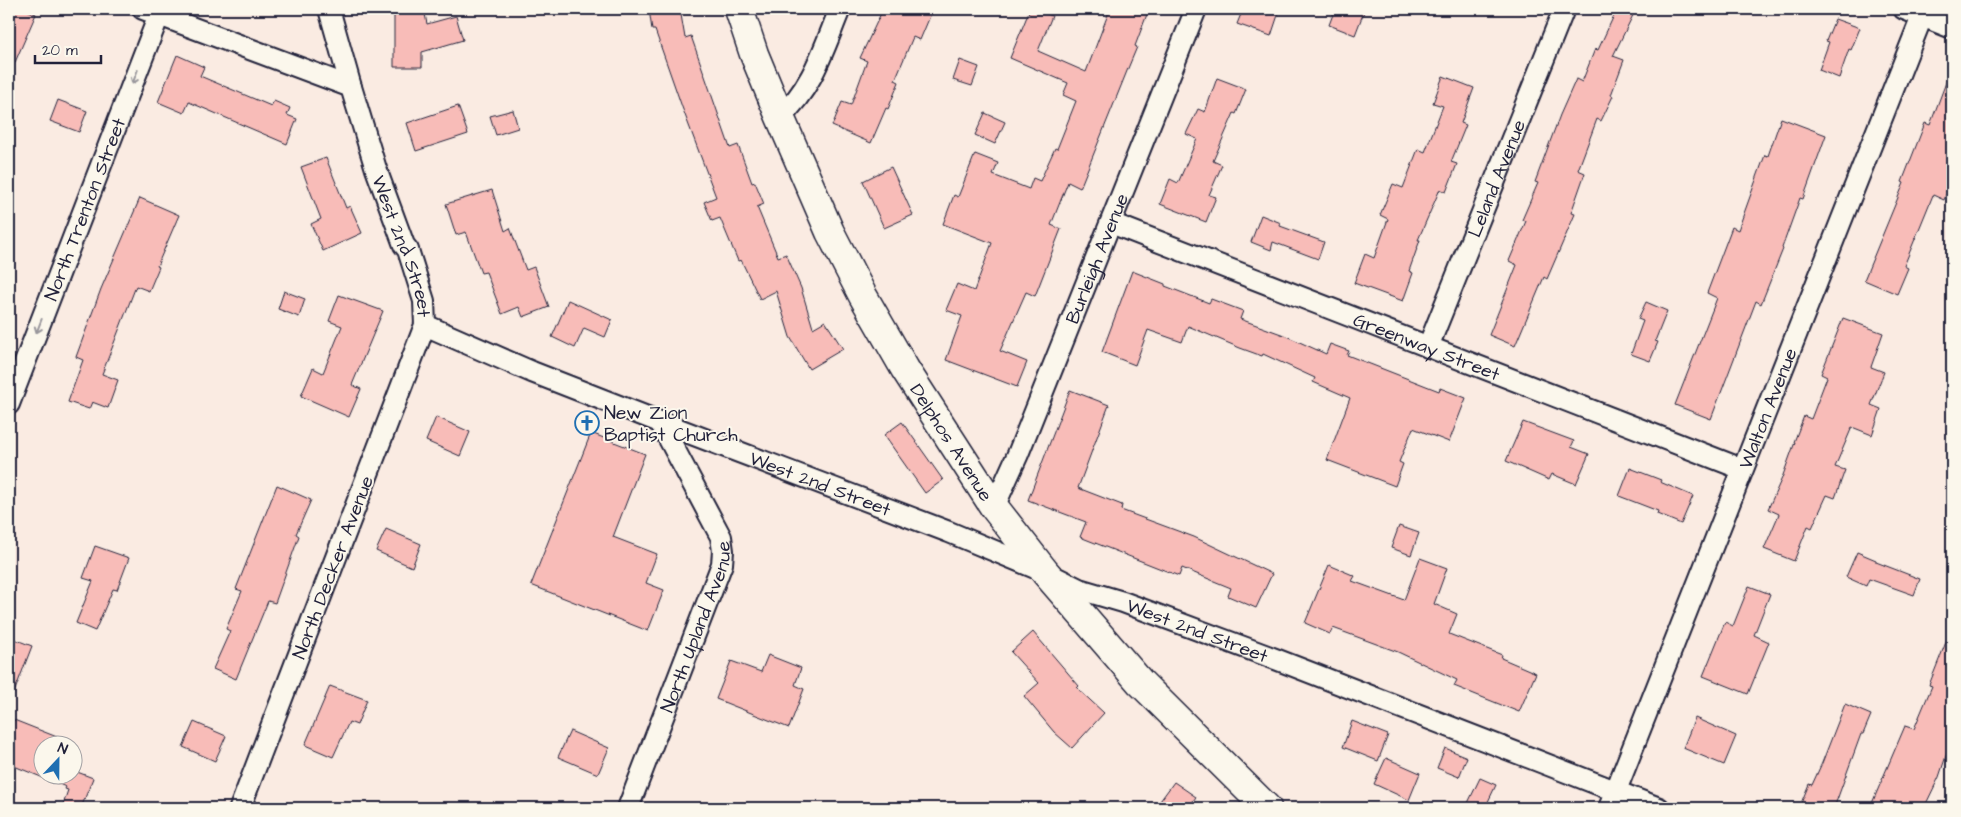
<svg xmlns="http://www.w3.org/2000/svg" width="1961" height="817" font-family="'Architects Daughter',sans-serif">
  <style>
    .building { fill: #f8bcb8; stroke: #22223b }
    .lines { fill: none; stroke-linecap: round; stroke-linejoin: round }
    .street-casing { stroke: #22223b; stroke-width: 24 }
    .secondary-casing { stroke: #22223b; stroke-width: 31 }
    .street { stroke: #fbf7ec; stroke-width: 20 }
    .secondary { stroke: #fbf7ec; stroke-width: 28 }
    .oneway { stroke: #99979c }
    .labels { text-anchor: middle; stroke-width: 4; stroke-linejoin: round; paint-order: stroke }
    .street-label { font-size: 19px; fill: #22223b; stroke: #fbf7ec }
    .poi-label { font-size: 19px; fill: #22223b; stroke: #fbf7ec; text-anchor: start }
  </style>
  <rect width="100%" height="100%" fill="#faebe2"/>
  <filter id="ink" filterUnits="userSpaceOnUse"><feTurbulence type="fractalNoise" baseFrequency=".02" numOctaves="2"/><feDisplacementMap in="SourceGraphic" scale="10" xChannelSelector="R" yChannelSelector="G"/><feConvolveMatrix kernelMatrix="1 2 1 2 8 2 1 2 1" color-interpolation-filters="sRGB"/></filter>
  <g filter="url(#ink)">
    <path class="building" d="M 9,9 L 24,9 L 36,14 L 9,76 Z
      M 394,9 L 424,9 L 427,24 L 456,16 L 463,40 L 422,52 L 422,67 L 394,67 Z
      M 649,9 L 680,9 L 685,38 L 691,36 L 730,148 L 738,145 L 752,183 L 755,182 L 764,204 L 757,207 L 778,257 L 786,254 L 801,288 L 813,328 L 825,321 L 843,349 L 809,369 L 790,337 L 776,291 L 760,299 L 741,260 L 738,261 L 720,218 L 712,221 L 704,202 L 716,197 L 682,107 L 655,30 L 652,30 Z
      M 883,9 L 933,9 L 920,40 L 913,37 L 895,80 L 899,82 L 888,109 L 886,108 L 871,143 L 832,126 L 842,102 L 851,105 L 867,61 L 860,58 Z
      M 1030,9 L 1035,9 L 1052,16 L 1038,51 L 1086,72 L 1110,9 L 1149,9 L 1135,46 L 1137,47 L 1129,66 L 1080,188 L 1068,182 L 1051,225 L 1061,229 L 1035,296 L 1026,292 L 1000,351 L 1027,362 L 1017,387 L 946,360 L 962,316 L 946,310 L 957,284 L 974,291 L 992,243 L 943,224 L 954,195 L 958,197 L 975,154 L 998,163 L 993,175 L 1029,189 L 1033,178 L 1040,181 L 1055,148 L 1057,149 L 1076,101 L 1063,95 L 1068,83 L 1010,58 Z
      M 1243,9 L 1280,9 L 1271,36 L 1237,24 Z
      M 1335,9 L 1365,9 L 1355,35 L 1329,25 Z
      M 1617,9 L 1636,9 L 1613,56 L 1624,60 L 1611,95 L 1613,96 L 1601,121 L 1597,119 L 1578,170 L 1585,173 L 1571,213 L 1575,214 L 1547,279 L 1544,277 L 1515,346 L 1489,335 L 1517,265 L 1509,261 L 1526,221 L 1522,220 L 1538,183 L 1535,182 L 1560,115 L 1576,79 L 1582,82 L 1595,49 L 1598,50 Z
      M 1835,19 L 1860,28 L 1851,50 L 1849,49 L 1839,78 L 1819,70 L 1829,42 L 1826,41 Z
      M 177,55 L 204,67 L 200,76 L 271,106 L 274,101 L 290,108 L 287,115 L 297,119 L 287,144 L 189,102 L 184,113 L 158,102 Z
      M 960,60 L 979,67 L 972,86 L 953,80 Z
      M 1951,69 L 1952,69 L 1952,180 L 1944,200 L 1933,195 L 1904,266 L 1908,268 L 1897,294 L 1864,280 L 1904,183 L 1902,182 L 1925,123 L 1930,125 Z
      M 1443,76 L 1474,88 L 1461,123 L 1466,125 L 1451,162 L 1457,164 L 1446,192 L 1440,189 L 1418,240 L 1420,240 L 1409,271 L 1413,273 L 1403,301 L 1354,283 L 1365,254 L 1374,258 L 1388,219 L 1380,215 L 1393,184 L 1403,188 L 1418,149 L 1425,152 L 1443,106 L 1433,103 Z
      M 1217,78 L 1246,89 L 1236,114 L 1234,113 L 1213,161 L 1222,165 L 1209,195 L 1216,197 L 1206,222 L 1160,204 L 1170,179 L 1178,183 L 1197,139 L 1186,134 L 1198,109 L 1205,112 Z
      M 58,100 L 87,111 L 79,132 L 50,121 Z
      M 458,106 L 468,134 L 416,151 L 407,123 Z
      M 513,110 L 518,128 L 496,135 L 490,116 Z
      M 985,113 L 1005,122 L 995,144 L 975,135 Z
      M 1781,118 L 1826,135 L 1803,199 L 1800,198 L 1782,248 L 1783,249 L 1761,304 L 1756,301 L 1711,419 L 1675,405 L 1717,298 L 1707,293 L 1732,227 L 1738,230 L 1765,155 L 1768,156 Z
      M 326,158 L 346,208 L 350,206 L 362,233 L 323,251 L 311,224 L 321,219 L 301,167 Z
      M 891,167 L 913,215 L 884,228 L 863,181 Z
      M 492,190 L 505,231 L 510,228 L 526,270 L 534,267 L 549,307 L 523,317 L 519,307 L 502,314 L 486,272 L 481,273 L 466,232 L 456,235 L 446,204 Z
      M 140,198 L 179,215 L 157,266 L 159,267 L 149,291 L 136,286 L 102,374 L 118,380 L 108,408 L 92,402 L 89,409 L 68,402 L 83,360 L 76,357 L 101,289 Z
      M 1261,215 L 1281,223 L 1280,226 L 1324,242 L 1318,259 L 1273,242 L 1271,250 L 1251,242 Z
      M 1132,271 L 1165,284 L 1165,286 L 1209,303 L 1211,299 L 1243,311 L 1240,319 L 1284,335 L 1326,354 L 1330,344 L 1349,351 L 1347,355 L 1439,391 L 1440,388 L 1466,398 L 1449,442 L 1413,428 L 1399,462 L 1403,464 L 1395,486 L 1327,460 L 1350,398 L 1313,382 L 1315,378 L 1263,354 L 1262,356 L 1240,348 L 1188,326 L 1182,342 L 1148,330 L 1135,365 L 1102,352 Z
      M 284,291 L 305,299 L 299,317 L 278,309 Z
      M 339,295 L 383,311 L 352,385 L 361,389 L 349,417 L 301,396 L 313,368 L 323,373 L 342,326 L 329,321 Z
      M 568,300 L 612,320 L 605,337 L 584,328 L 575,348 L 552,337 Z
      M 1646,302 L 1667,311 L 1655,341 L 1658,342 L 1650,361 L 1631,354 L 1643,321 L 1638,319 Z
      M 1843,318 L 1883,333 L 1871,367 L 1884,372 L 1871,405 L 1881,409 L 1872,435 L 1852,427 L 1835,467 L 1845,470 L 1835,498 L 1827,495 L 1812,528 L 1808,526 L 1794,561 L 1764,549 L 1779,514 L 1768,509 L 1782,478 L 1795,442 L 1794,442 L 1804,416 L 1811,419 L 1827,377 L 1821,374 Z
      M 1070,390 L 1109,405 L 1078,488 L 1122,505 L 1121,510 L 1194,537 L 1272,574 L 1256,608 L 1228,596 L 1231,588 L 1182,568 L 1179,576 L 1080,537 L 1086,522 L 1028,500 Z
      M 436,417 L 470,432 L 460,456 L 426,441 Z
      M 902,422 L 943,480 L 925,493 L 884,435 Z
      M 1523,422 L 1574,441 L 1571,447 L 1589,454 L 1576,484 L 1552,474 L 1549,480 L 1506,461 Z
      M 591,433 L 645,454 L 613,537 L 657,554 L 646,583 L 664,590 L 648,631 L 531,585 Z
      M 1630,468 L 1661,480 L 1660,482 L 1693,496 L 1681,524 L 1657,514 L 1658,511 L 1619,496 Z
      M 277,485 L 311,500 L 296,534 L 299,536 L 275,603 L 268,601 L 236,679 L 213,669 L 230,631 L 226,629 L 242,591 L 236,589 Z
      M 1399,526 L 1419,533 L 1411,555 L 1391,548 Z
      M 386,529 L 421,544 L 412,567 L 376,551 Z
      M 95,546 L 129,558 L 117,590 L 113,589 L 95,631 L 76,623 L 93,581 L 83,578 Z
      M 1857,552 L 1876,560 L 1876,562 L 1920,579 L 1914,595 L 1869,579 L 1866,586 L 1846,577 Z
      M 1420,558 L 1447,568 L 1434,604 L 1457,614 L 1449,634 L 1502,655 L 1501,658 L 1536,673 L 1519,712 L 1454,686 L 1457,680 L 1398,652 L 1333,628 L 1330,634 L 1305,623 L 1329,565 L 1355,576 L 1352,581 L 1404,600 Z
      M 1749,586 L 1770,594 L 1754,635 L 1769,642 L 1748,694 L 1703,676 L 1725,622 L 1733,626 Z
      M 1033,632 L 1079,686 L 1077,688 L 1104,713 L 1072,748 L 1054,732 L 1024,696 L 1039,683 L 1011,652 Z
      M 1950,632 L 1952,632 L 1952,738 L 1939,777 L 1924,808 L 1870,808 L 1905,726 L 1914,729 L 1932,686 L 1929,685 Z
      M 9,637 L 32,646 L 10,703 L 9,703 Z
      M 768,655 L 801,668 L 795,685 L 804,689 L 789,728 L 716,699 L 731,661 L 761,672 Z
      M 330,686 L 367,700 L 357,725 L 349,722 L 333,757 L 305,745 Z
      M 1845,704 L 1871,715 L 1863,734 L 1861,734 L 1834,808 L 1799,808 L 1809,784 L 1812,785 L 1822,763 Z
      M 9,718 L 57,737 L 54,744 L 42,744 L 42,774 L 72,774 L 72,770 L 93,778 L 81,808 L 62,808 L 68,790 L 65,789 L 66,787 L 9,764 Z
      M 1695,718 L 1736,736 L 1724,765 L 1683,748 Z
      M 1352,721 L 1388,735 L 1378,761 L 1343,747 Z
      M 194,722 L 226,736 L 215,761 L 183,747 Z
      M 570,731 L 609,748 L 598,774 L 558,757 Z
      M 1445,748 L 1467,757 L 1459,777 L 1437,768 Z
      M 1386,758 L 1420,773 L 1409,800 L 1374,784 Z
      M 1480,778 L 1496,785 L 1485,808 L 1480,808 L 1468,803 Z
      M 1174,782 L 1196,797 L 1188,808 L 1155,808 Z"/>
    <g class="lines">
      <g class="street-casing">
        <g id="street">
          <path id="s1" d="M 143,9 L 351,87 L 376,169 L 404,245 L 408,250 L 424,301 L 425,325 L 240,808"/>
          <path d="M 329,9 L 351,87"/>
          <path d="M 1904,9 L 1952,28"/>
          <path d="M 780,117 C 813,87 823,50 840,9"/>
          <path id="s2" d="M 1111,223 L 1742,469"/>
          <path id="s3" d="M 425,325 L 532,372 L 660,422 L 949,532 L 1045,572 L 1079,589 L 1123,602 L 1278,660 L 1659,808"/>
          <path id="s4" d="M 1428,347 L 1564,9"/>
          <path id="s5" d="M 9,404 L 159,15"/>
          <path id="s6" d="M 994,507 L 1018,454 L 1196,9"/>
          <path id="s7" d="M 628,808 L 722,564 L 723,551 L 721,537 L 660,422"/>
          <path id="s8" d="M 1609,808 L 1925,9"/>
        </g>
      </g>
      <g class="secondary-casing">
        <g id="secondary">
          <path id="s9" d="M 739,9 L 754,54 L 780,117 L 830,232 L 863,296 L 905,369 L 994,507 L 1045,572 L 1140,682 L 1267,808"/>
        </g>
      </g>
      <use href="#street" class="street"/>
      <use href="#secondary" class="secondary"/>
    </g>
    <defs><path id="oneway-shaft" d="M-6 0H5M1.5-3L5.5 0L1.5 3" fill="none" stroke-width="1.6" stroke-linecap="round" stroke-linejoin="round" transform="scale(1.25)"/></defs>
    <g class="oneway">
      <use href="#oneway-shaft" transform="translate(135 77) rotate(111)"/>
      <use href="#oneway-shaft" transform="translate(39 326) rotate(111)"/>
    </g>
  </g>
  <defs>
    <g id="church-ring" transform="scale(1.25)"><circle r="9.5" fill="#fbf7ec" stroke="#1f6fb2" stroke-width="1.5"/><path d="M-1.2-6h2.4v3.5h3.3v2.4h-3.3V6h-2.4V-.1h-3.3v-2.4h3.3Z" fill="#1f6fb2"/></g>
  </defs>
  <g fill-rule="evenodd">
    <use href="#church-ring" x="587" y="423"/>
  </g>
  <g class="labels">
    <g class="street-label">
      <text dy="7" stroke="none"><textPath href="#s4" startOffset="182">Leland Avenue</textPath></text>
      <text dy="7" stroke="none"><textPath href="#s5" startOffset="209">North Trenton Street</textPath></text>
      <text dy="7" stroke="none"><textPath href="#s1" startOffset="390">West 2nd Street</textPath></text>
      <text dy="7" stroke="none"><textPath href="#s6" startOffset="269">Burleigh Avenue</textPath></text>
      <text dy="7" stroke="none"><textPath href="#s2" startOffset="339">Greenway Street</textPath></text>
      <text dy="7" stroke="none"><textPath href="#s8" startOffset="430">Walton Avenue</textPath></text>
      <text dy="7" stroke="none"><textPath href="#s9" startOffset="484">Delphos Avenue</textPath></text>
      <text dy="7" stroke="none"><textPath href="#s3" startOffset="426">West 2nd Street</textPath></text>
      <text transform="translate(332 567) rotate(-69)" y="7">North Decker Avenue</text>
      <text dy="7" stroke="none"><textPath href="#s7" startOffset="194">North Upland Avenue</textPath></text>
      <text dy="7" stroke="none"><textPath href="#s3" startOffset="831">West 2nd Street</textPath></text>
    </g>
    <g class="poi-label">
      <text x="604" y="419">New Zion<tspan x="604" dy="22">Baptist Church</tspan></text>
    </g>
  </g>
  <rect width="1961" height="817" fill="none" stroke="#fbf7ec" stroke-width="30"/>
  <rect x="15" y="15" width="1931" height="787" fill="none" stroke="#22223b" stroke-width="2" filter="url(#ink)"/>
  <g transform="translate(58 760) rotate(22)"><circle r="24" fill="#fbf7ec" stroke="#a4a2a5"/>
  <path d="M0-4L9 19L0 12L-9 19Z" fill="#1f6fb2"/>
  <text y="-8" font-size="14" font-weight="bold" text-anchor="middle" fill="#22223b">N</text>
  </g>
  <path d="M35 55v8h66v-8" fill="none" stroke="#22223b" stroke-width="2.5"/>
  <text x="42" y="55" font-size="15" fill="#22223b" stroke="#fbf7ec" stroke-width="4" paint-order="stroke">20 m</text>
</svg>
